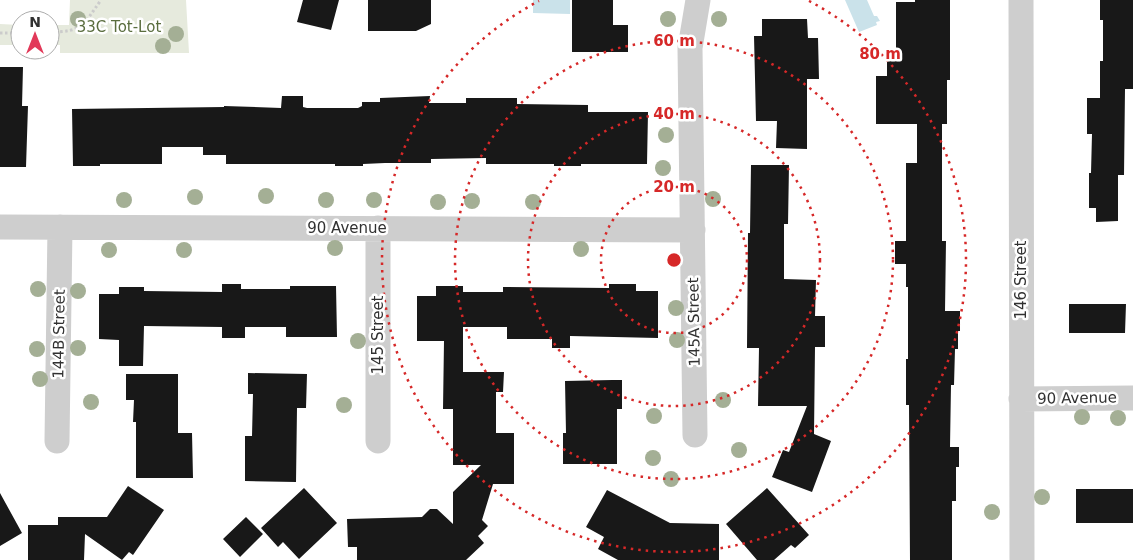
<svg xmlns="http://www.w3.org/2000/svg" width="1133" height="560" font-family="'DejaVu Sans',sans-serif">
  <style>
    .green { fill: #e6eadd }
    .water { fill: #cae2ea }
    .building { fill: #181818 }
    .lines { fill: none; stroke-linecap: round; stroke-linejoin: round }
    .path { stroke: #cbcbcb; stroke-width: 3; stroke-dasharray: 2.5 2.5; stroke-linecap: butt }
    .street { stroke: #cecece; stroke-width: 25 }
    .tree { fill: #a4af95 }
    .ring { fill: none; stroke: #d62828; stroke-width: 2.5; stroke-dasharray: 2.5 5 }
    .labels { text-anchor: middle; stroke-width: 5; stroke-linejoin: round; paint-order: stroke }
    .park-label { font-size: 15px; fill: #5a6d3e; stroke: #fff }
    .street-label { font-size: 15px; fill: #313131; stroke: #fff }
    .centre { fill: #d62828; stroke: #fff; stroke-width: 2.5 }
    .ring-label { font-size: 15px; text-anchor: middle; font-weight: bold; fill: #d62828; stroke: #fff; stroke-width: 5; stroke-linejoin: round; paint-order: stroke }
  </style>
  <rect width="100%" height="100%" fill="#fff"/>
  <path class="green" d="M 70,0 L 186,0 L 189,53 L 60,53 L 60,45 L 50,45 L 50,25 L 69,25 Z
    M 0,24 L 20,25 L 20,45 L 0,45 Z"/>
  <path class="water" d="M 533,0 L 570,0 L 570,14 L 533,13 Z
    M 845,0 L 867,0 L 874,16 L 877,16 L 880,21 L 876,22 L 877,25 L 859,32 Z"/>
  <path class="building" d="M 303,0 L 339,0 L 331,30 L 297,22 Z
    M 368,0 L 431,0 L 431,24 L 416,31 L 368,31 Z
    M 572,0 L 613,0 L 613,25 L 628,25 L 628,52 L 572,52 Z
    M 915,0 L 950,0 L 950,80 L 947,80 L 947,124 L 942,124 L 942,241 L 946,241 L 945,311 L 960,311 L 960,331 L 958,331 L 958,349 L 955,349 L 954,385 L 951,385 L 950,447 L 959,447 L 959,467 L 956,467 L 956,501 L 952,501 L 952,560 L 910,560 L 909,405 L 906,405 L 906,359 L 908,359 L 908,287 L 906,287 L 906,264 L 895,264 L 895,241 L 906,241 L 906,163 L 917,163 L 917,124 L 876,124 L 876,76 L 887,76 L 887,61 L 896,61 L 896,2 L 915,2 Z
    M 1100,0 L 1133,0 L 1133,89 L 1125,89 L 1124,175 L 1118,175 L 1118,221 L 1096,222 L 1096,208 L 1089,208 L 1089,173 L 1091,173 L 1092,134 L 1087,134 L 1087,98 L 1100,98 L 1100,61 L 1103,61 L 1103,20 L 1100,20 Z
    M 762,19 L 807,19 L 808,38 L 818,38 L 819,79 L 807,79 L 807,149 L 776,148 L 777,121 L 756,121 L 754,36 L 762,36 Z
    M 0,67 L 23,67 L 22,106 L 28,106 L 26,167 L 0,167 Z
    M 282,96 L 303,96 L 303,107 L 307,108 L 358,108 L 362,106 L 362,102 L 380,102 L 380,98 L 430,96 L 429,103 L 466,103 L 466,98 L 517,98 L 517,104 L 588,105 L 588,112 L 648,112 L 647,164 L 581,164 L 581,166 L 554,166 L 554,164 L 486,164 L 486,158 L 431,159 L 431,163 L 385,163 L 363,164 L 363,166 L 335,166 L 335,164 L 226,164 L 226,155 L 203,155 L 203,147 L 162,147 L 162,164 L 100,164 L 100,166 L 73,166 L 72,109 L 224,107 L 224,106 L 281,108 Z
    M 751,165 L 789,165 L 788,224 L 784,224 L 784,279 L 816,280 L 815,316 L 825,316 L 825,347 L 815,347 L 814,434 L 831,441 L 812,492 L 772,477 L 783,450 L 789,452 L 807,406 L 758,406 L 759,348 L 747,348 L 748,233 L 750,233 Z
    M 222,284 L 241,284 L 241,289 L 290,289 L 290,286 L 336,286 L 337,337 L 286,337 L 286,327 L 245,327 L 245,338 L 222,338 L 222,327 L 144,326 L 143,366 L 119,366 L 119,340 L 99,339 L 99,294 L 119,294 L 119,287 L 144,287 L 144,291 L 222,292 Z
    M 609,284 L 636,284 L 636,291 L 658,291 L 658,338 L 570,336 L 570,348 L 552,348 L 552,339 L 507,339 L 507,327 L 463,327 L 463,372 L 504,372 L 503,392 L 496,392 L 496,433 L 514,433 L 514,484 L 493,484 L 482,520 L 488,526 L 478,536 L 484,543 L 466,560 L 357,560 L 357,547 L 348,547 L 347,519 L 422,517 L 430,509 L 437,509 L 453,524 L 453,492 L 481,465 L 453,465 L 453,409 L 443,409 L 444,341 L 417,341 L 417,296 L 436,296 L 436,286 L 463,286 L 463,292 L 503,292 L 503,287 L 609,288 Z
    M 1069,304 L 1126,304 L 1125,333 L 1069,333 Z
    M 248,373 L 307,374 L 306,408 L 297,408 L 296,482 L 245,481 L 245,436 L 252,436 L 253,394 L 248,394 Z
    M 126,374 L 178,374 L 178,433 L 192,433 L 193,478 L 136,478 L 136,422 L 133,422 L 134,400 L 126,400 Z
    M 612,380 L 622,380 L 622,409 L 617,409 L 617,464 L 563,464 L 563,433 L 566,433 L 565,381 Z
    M 128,486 L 164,510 L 133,555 L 129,552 L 122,560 L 85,534 L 84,560 L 28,560 L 28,525 L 58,525 L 58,517 L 107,517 Z
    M 304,488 L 337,523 L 299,559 L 283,542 L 278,547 L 261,528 Z
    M 767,488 L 809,535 L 795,548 L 791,545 L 774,560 L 757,560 L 726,524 Z
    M 1076,489 L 1133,489 L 1133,523 L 1076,523 Z
    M 607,490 L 670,523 L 719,524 L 719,560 L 618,560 L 598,549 L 604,537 L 586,527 Z
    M 0,493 L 22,533 L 0,546 Z
    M 246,517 L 263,534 L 240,557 L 223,539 Z"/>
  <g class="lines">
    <path class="path" d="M 50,32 C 83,32 83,25 101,0
      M 0,33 L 20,33"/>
    <path class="street" d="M 1021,0 L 1022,560
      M 0,227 L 693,230
      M 378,228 L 378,441
      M 1021,399 L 1133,398
      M 695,435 L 690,48 L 698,0
      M 57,441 L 60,227"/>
  </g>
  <g class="tree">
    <circle cx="78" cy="19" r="8"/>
    <circle cx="668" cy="19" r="8"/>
    <circle cx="719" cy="19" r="8"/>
    <circle cx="176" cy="34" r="8"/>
    <circle cx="163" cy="46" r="8"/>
    <circle cx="666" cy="135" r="8"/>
    <circle cx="663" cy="168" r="8"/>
    <circle cx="266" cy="196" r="8"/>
    <circle cx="195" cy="197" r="8"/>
    <circle cx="713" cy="199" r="8"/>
    <circle cx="124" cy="200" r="8"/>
    <circle cx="326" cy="200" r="8"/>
    <circle cx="374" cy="200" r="8"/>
    <circle cx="472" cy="201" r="8"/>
    <circle cx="438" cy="202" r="8"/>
    <circle cx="533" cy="202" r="8"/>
    <circle cx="335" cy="248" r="8"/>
    <circle cx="581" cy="249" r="8"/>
    <circle cx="109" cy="250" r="8"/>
    <circle cx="184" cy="250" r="8"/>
    <circle cx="38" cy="289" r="8"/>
    <circle cx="78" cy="291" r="8"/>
    <circle cx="676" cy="308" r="8"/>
    <circle cx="677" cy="340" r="8"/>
    <circle cx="358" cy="341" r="8"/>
    <circle cx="78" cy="348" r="8"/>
    <circle cx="37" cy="349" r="8"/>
    <circle cx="40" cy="379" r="8"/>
    <circle cx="723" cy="400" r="8"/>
    <circle cx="91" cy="402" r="8"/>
    <circle cx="344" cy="405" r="8"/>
    <circle cx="654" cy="416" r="8"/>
    <circle cx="1082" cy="417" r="8"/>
    <circle cx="1118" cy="418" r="8"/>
    <circle cx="739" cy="450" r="8"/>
    <circle cx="653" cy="458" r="8"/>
    <circle cx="671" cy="479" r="8"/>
    <circle cx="1042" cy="497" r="8"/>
    <circle cx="992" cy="512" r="8"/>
  </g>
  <g class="ring">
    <circle cx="674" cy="260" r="73"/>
    <circle cx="674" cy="260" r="146"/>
    <circle cx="674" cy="260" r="219"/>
    <path d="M809 1A292 292 0 1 1 539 1"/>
  </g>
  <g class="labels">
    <g class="park-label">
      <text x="119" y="32">33C Tot-Lot</text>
    </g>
    <g class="street-label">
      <text x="347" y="233">90 Avenue</text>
      <text transform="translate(1021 280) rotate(-90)" y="5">146 Street</text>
      <text transform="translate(694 322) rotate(-91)" y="5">145A Street</text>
      <text transform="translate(59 334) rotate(-89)" y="5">144B Street</text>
      <text transform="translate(378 335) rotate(-90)" y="5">145 Street</text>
      <text transform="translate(1077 398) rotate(-1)" y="5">90 Avenue</text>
    </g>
  </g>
  <circle cx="674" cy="260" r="8" class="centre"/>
  <g class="ring-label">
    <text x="674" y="46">60 m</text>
    <text x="880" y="59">80 m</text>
    <text x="674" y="119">40 m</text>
    <text x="674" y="192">20 m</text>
  </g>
  <g transform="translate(35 35)"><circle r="24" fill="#ffffff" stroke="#adadad"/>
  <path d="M0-4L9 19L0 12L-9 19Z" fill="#e23959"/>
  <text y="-8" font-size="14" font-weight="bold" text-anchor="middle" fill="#313131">N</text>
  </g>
</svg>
